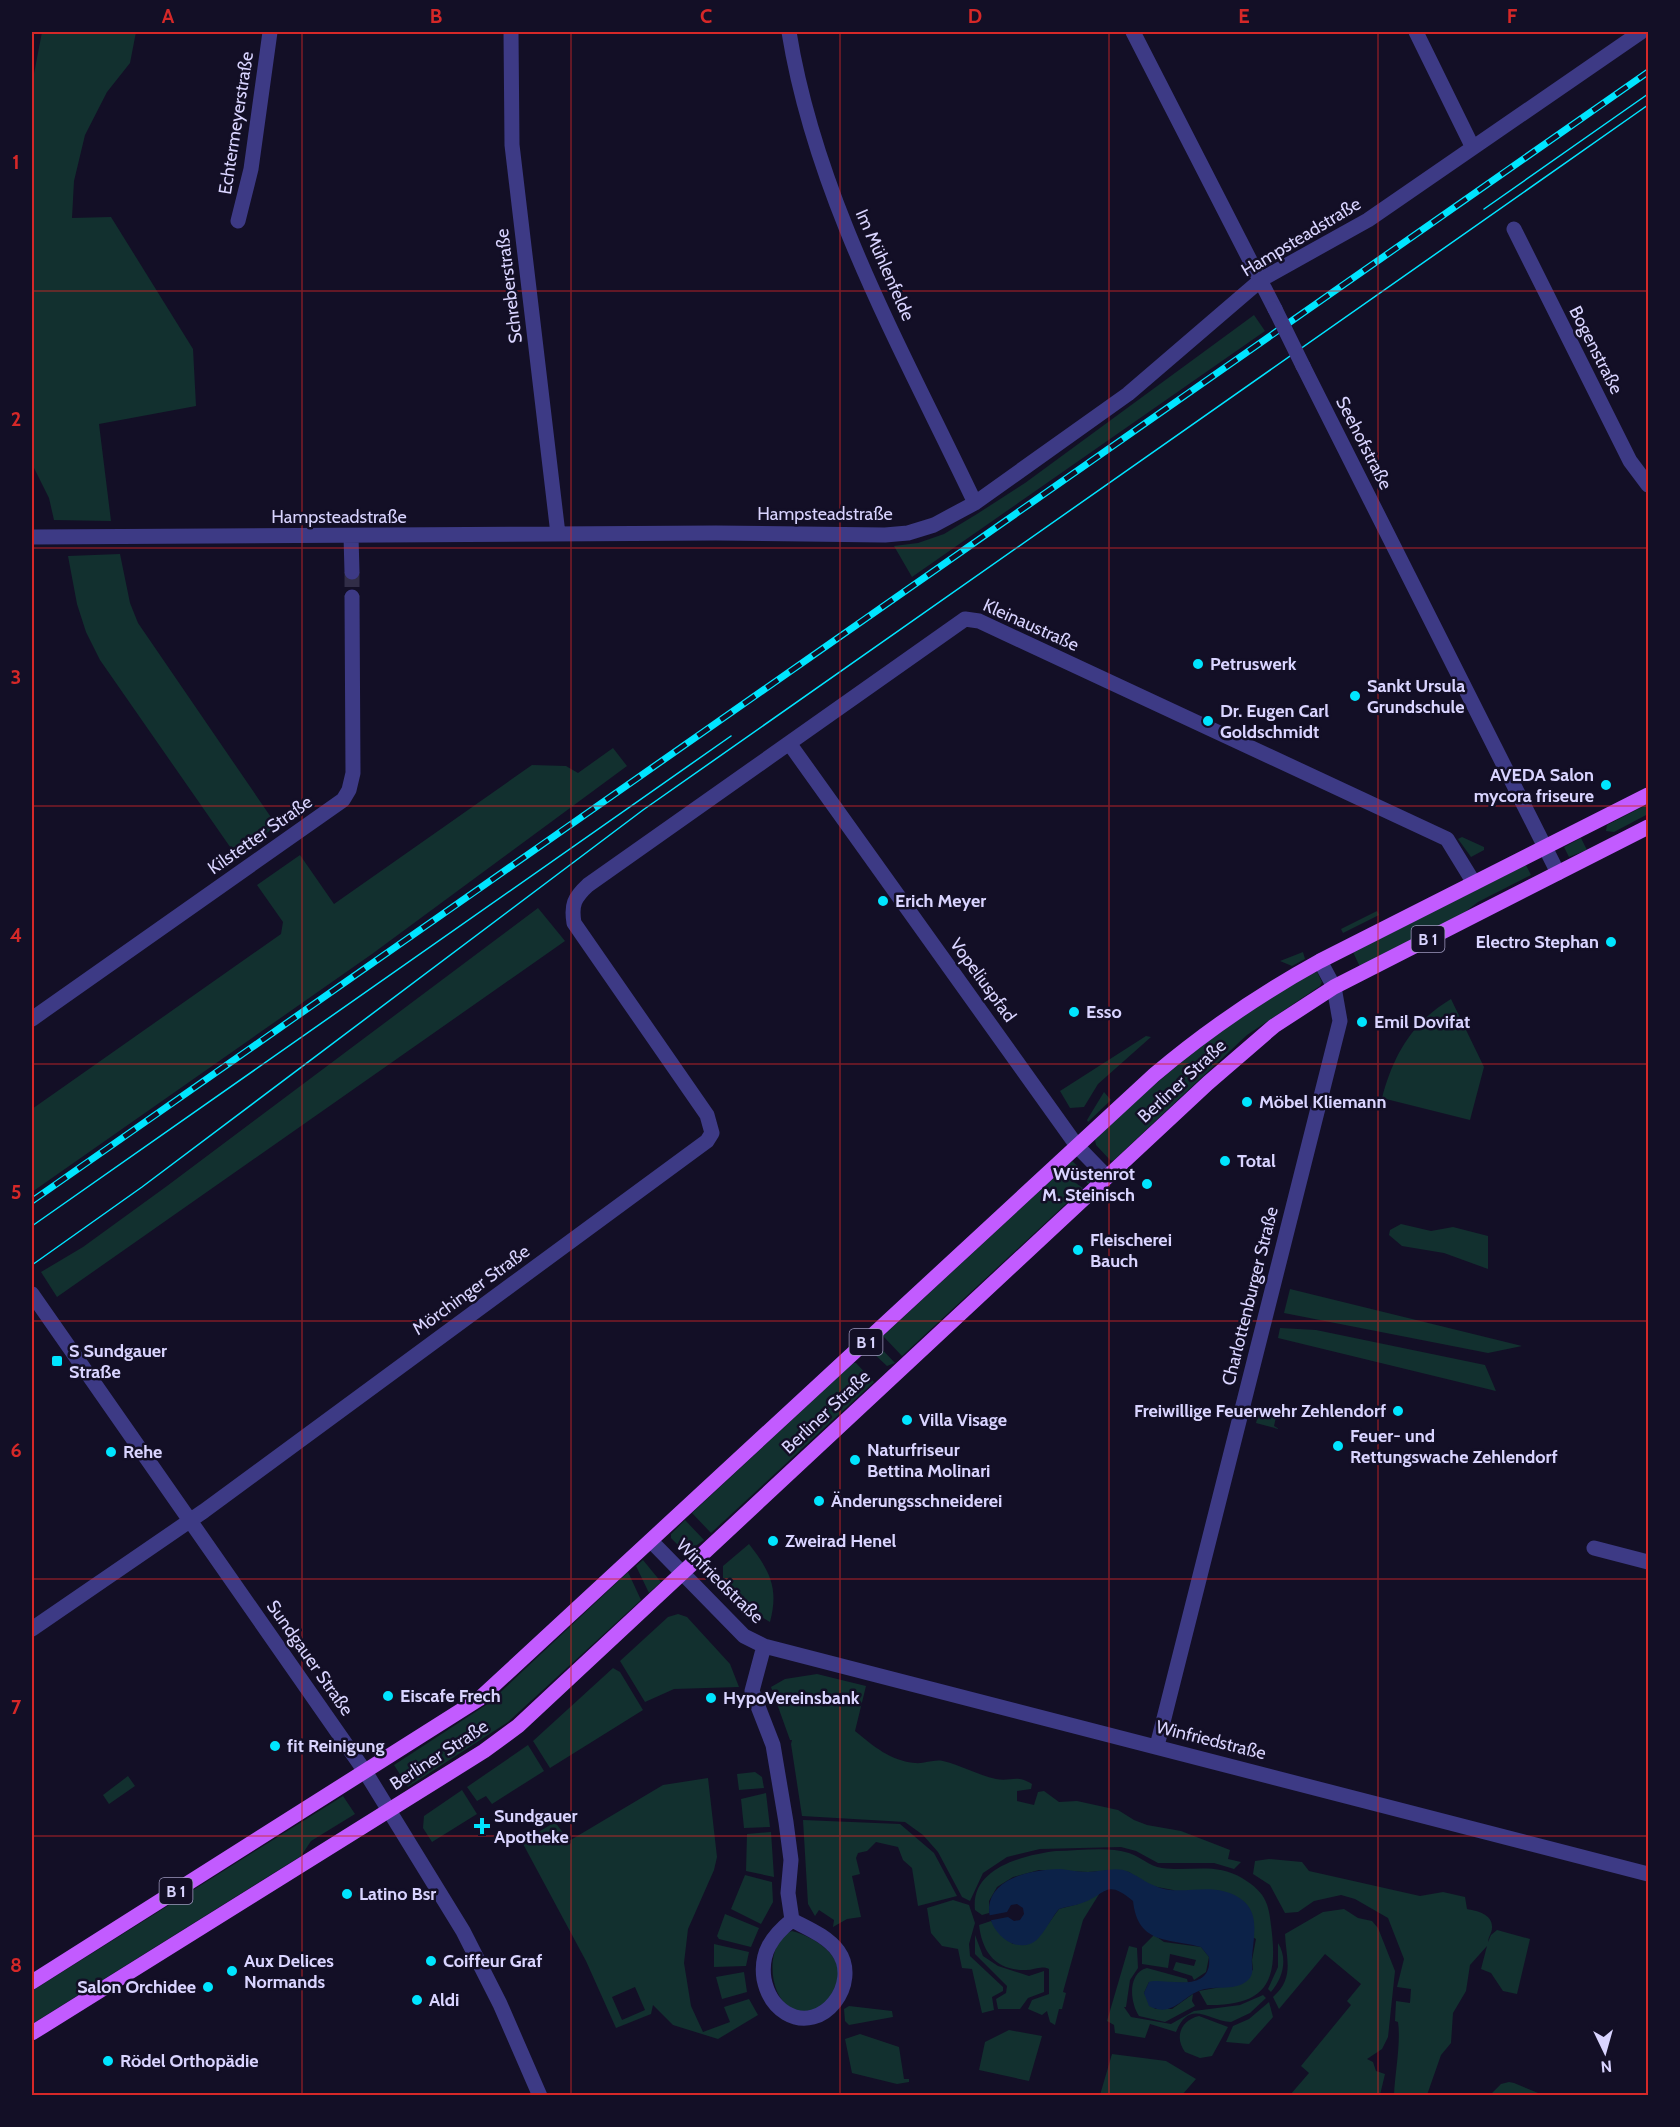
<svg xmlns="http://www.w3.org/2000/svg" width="1680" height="2127" font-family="Cabin,sans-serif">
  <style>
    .green { fill: #12302f; fill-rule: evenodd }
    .water { fill: #0c2248 }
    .pier { fill: #130f26 }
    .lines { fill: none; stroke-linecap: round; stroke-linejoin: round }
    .minor-tunnel { stroke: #312d47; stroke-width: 15; stroke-dasharray: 15 8; stroke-linecap: butt }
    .minor { stroke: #3d3a85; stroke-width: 15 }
    .major { stroke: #c25bff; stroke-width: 15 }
    .tram { stroke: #00e5ff; stroke-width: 1.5 }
    .rail-casing { stroke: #00e5ff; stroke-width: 7 }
    .rail { stroke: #130f26; stroke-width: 4.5; stroke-dasharray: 14; stroke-linecap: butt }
    .minor-bridge { stroke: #3d3a85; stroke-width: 15 }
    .grid { fill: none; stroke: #d62828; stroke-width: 1.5; stroke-opacity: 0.55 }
    .poi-dot { fill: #00e5ff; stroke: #130f26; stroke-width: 2 }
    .labels { text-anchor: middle; stroke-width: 5; stroke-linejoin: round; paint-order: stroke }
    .shield { fill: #130f26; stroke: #9e99be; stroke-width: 1.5 }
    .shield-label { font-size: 16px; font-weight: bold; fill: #d9d4ff }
    .street-label { font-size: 18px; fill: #d9d4ff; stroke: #130f26 }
    .poi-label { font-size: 18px; font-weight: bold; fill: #d9d4ff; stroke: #130f26; text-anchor: start }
    .neatline { fill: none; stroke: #d62828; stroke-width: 2 }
    .grid-label { font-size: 20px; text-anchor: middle; font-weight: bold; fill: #d62828 }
  </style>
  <rect width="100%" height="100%" fill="#130f26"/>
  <path class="green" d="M 42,32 L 136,32 L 130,63 L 107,92 L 85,135 L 74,181 L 72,218 L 111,217 L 193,349 L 196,406 L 99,424 L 111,521 L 54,520 L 49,498 L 32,464 L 32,84 Z
    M 1254,315 L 1265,331 L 912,577 L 894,546 L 918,543 L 944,534 L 977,514 L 1025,483 Z
    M 120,554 L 130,603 L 138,623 L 277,826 L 235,854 L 100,660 L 86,632 L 77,604 L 68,556 Z
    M 613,748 L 627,766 L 372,954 L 32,1192 L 32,1109 L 281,934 L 283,922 L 257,885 L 300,855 L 334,904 L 532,765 L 566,766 L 578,773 Z
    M 1648,804 L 1648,814 L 1614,832 L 1606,831 L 1607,825 Z
    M 1462,837 L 1484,847 L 1484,850 L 1471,857 L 1458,839 Z
    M 1581,838 L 1587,850 L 1569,857 L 1564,847 Z
    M 1526,865 L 1531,875 L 1478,902 L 1461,915 L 1360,967 L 1353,952 Z
    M 538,908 L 565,941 L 57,1297 L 41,1272 L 83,1247 L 167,1186 Z
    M 1377,911 L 1379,915 L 1343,933 L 1341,929 Z
    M 1303,952 L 1305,959 L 1292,966 L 1280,961 Z
    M 1317,972 L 1322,982 L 1320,986 L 1247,1035 L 1114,1160 L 1111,1161 L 1096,1145 L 1095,1140 C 1151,1085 1212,1033 1281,992 C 1292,986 1304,975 1317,972 Z
    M 1451,999 L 1484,1067 L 1470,1120 L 1382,1098 C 1393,1056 1412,1022 1451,999 Z
    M 1146,1036 L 1151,1037 L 1098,1084 L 1084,1107 L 1070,1108 L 1060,1091 Z
    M 1104,1092 L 1111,1100 L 1088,1122 L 1087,1120 Z
    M 1072,1161 L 1091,1178 L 1089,1184 L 1066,1166 Z
    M 1060,1172 L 1083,1188 L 902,1356 L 883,1336 Z
    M 1401,1224 L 1431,1231 L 1453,1227 L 1488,1236 L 1488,1269 L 1444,1253 L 1402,1246 L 1389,1235 L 1390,1230 Z
    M 1290,1289 L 1522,1346 L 1488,1353 L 1284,1313 Z
    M 1280,1328 L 1316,1330 L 1485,1365 L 1496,1391 L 1278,1338 Z
    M 876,1343 L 895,1363 L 887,1366 L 871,1351 L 870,1348 Z
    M 853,1363 L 856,1363 L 874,1382 L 711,1533 L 692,1513 Z
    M 1260,1408 L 1277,1413 L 1274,1426 L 1279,1429 L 1256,1423 Z
    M 685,1520 L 704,1540 L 686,1553 L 671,1538 L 671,1534 Z
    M 749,1544 C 770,1571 779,1588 770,1622 L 755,1613 L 723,1578 L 723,1566 Z
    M 643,1560 L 661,1582 L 649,1593 L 636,1566 Z
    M 628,1572 L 641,1600 L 508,1722 L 408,1787 L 394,1765 L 489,1703 Z
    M 678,1614 L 687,1617 L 730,1664 L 739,1687 L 674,1689 L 645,1702 L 620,1661 L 668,1617 Z
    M 613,1668 L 620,1672 L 643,1710 L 550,1768 L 533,1741 Z
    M 817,1674 L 866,1686 L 855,1731 C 873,1746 891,1761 915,1763 C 924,1764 934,1759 943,1761 C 961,1765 977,1775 996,1779 C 1011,1782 1016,1774 1032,1784 L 1031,1789 L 1017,1791 L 1017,1801 L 1034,1805 L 1038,1792 L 1044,1791 L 1059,1802 L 1077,1801 L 1118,1810 L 1134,1820 L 1147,1825 L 1181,1831 L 1230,1850 L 1228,1859 L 1241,1862 L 1234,1869 L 1214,1863 L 1158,1863 L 1136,1851 L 1121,1847 L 1040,1849 L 1007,1857 L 983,1873 L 970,1901 L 962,1897 L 938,1852 L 923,1835 L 905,1822 L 802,1816 L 791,1744 L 792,1740 L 790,1740 L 771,1687 L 785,1679 Z
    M 528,1745 L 544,1771 L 492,1804 L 486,1796 L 477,1801 L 467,1787 Z
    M 755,1772 L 762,1777 L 764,1788 L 739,1790 L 737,1774 Z
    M 128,1776 L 135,1786 L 109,1804 L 103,1795 Z
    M 708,1778 L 717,1857 L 714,1870 L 688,1929 L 684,1963 L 691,2006 L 703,2032 L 730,2022 L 724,2007 L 749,1999 L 758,2015 L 718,2039 L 673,2025 L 653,2005 L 651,2014 L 616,2028 L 586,1961 L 522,1842 L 555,1822 L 569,1841 L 663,1785 ZM 635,1987 L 645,2010 L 622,2020 L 612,1997 Z
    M 462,1790 L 477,1814 L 432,1842 L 423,1828 L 424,1816 Z
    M 766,1793 L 770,1827 L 744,1828 L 741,1799 Z
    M 343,1796 L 355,1814 L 311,1841 L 301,1856 L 32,2024 L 32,1991 Z
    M 803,1820 L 900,1824 L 934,1853 L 957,1896 L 918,1906 L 912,1868 L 903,1860 L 898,1847 L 876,1842 L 867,1851 L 858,1853 L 856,1858 L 860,1874 L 852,1876 L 861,1917 L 847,1919 L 833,1927 L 834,1920 L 819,1910 L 815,1916 L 808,1904 Z
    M 771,1832 L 774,1877 L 746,1871 L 747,1834 Z
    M 1056,1851 C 1079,1851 1107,1846 1129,1853 C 1141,1857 1149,1866 1162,1868 C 1190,1872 1215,1862 1242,1878 C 1268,1894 1269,1905 1272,1934 C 1278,1986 1261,2006 1207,2005 L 1199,1991 L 1221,1987 L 1253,1970 L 1252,1960 L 1256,1939 L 1173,1890 L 1147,1885 L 1129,1872 L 1118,1870 L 1088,1872 L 1039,1870 L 1013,1877 L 997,1887 L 989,1901 L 989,1913 L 982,1915 L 975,1910 C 970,1867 1025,1855 1056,1851 Z
    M 1269,1859 L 1302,1862 L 1309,1871 L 1420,1896 L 1443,1892 L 1465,1897 L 1467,1909 C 1477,1911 1493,1914 1492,1928 C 1492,1933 1488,1937 1488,1942 L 1491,1935 L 1497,1930 L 1530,1939 L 1517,1994 L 1503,1991 L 1491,1973 L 1481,1969 L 1487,1946 L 1470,1965 L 1466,1991 L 1453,2013 L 1451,2043 L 1441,2055 L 1427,2095 L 1394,2095 C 1395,2073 1401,2043 1398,2022 L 1395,2021 L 1396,2001 L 1410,2003 L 1411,1989 L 1397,1987 L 1404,1959 L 1388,1918 L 1355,1899 L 1341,1895 L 1314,1901 L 1298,1912 L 1285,1913 L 1270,1885 L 1253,1874 L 1255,1861 Z
    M 745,1875 L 772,1882 L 773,1902 L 761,1924 L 731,1909 Z
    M 1101,1891 L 1083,1920 L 1063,1992 L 1066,1993 L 1062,2009 L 1059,2009 L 1055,2025 L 1050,2022 L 1047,2011 L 1042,2015 L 1028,2009 L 1032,2000 L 1049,1994 L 1049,1969 C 1041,1965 1034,1970 1026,1970 C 995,1971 982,1951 979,1925 L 991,1921 L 1005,1938 L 1013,1944 L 1043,1931 L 1059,1909 L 1078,1904 Z
    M 953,1900 L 969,1905 L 975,1923 L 969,1944 L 970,1956 L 1003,1987 L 1003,1991 L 992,1997 L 994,2010 L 982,2013 L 972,1969 L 962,1968 L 958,1949 L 942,1946 L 931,1933 L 927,1908 Z
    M 1344,1909 L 1358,1918 L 1372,1921 L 1378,1928 L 1395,1971 L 1388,2037 L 1382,2049 L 1367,2059 L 1373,2062 L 1376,2071 L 1385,2074 L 1380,2095 L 1290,2095 L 1309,2073 L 1301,2066 L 1351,2005 L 1347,2001 L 1361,1984 L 1325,1954 L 1279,2009 L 1273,1997 C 1295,1978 1286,1959 1285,1934 L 1323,1912 Z
    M 725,1914 L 759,1928 L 751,1947 L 719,1939 L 717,1936 Z
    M 792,1931 C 820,1939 850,1960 835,1992 C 832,2000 821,2007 815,2013 C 808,2012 798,2013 792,2009 C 766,1994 766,1941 792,1931 Z
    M 975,1935 L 983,1956 L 998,1966 L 1029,1976 L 1044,1971 L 1044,1992 L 1028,1998 L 1020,2009 L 998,2009 L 996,1999 L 1006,1993 L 1007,1986 L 975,1954 Z
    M 1154,1935 L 1164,1942 L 1201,1947 L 1209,1957 L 1206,1972 L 1194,1980 L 1192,1976 L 1173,1970 L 1176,1962 L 1194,1966 L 1196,1960 L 1170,1954 L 1168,1968 L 1142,1964 L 1142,1947 Z
    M 1278,1943 C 1288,1959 1283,1978 1271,1992 L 1268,1989 L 1278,1967 Z
    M 714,1944 L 749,1952 L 746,1966 L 714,1967 Z
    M 1129,1946 L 1137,1948 L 1138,1968 L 1130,1980 L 1126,2007 L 1124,2007 L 1131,2017 L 1171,2024 L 1194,2011 L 1240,2005 L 1263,1995 L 1266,1998 L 1250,2013 L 1231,2022 C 1208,2021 1190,1998 1176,2032 L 1150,2024 L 1145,2038 L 1115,2033 L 1114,2025 L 1107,2021 Z
    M 1147,1968 L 1187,1979 L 1188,1983 L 1149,1982 L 1144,1993 L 1155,2009 L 1172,2009 L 1193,1994 L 1192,2001 L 1195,2006 L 1165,2022 L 1139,2016 C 1130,2003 1127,1973 1147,1968 Z
    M 744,1972 L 747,1992 L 722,1999 L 716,1977 Z
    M 1269,2002 L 1273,2017 L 1249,2044 L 1226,2042 L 1233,2026 L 1249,2019 Z
    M 849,2006 L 892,2011 L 893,2017 L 849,2025 L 845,2021 L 844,2009 Z
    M 1199,2016 L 1228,2027 L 1212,2056 L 1200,2058 L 1185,2052 C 1174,2037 1181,2020 1199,2016 Z
    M 1009,2030 L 1042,2036 L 1029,2081 L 979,2070 L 985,2042 Z
    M 860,2034 L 899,2047 L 904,2079 L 909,2079 L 909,2082 L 897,2084 L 852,2073 L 845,2039 Z
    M 1112,2054 L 1166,2061 L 1196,2079 L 1182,2095 L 1100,2095 Z
    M 1509,2082 L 1514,2083 L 1543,2095 L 1490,2095 L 1501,2084 Z"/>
  <path class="water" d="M 1061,1869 C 1070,1870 1079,1872 1088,1872 C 1101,1872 1116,1866 1129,1872 C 1145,1880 1151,1887 1170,1890 C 1195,1892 1218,1883 1241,1899 C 1261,1913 1253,1938 1252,1958 C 1251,1966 1255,1972 1249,1979 C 1237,1992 1216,1985 1201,1990 C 1181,1997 1173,2018 1149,2006 L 1144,1993 L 1149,1982 C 1162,1977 1213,1996 1209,1957 L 1201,1947 C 1168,1938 1138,1945 1133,1901 C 1106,1878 1107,1894 1082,1903 C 1075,1906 1067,1906 1059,1909 C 1050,1919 1042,1940 1030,1944 C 994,1957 947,1872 1061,1869 Z"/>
  <path class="pier" d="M 1017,1904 L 1023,1908 L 1024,1914 L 1020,1920 L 1014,1921 L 1008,1917 L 987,1921 L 986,1916 L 1007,1912 L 1011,1905 Z"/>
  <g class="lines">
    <path class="minor-tunnel" d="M 352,572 L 352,597"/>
    <path class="minor" d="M 511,32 L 512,145 L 558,534
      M 789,32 C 816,199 903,351 975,503
      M 1133,32 L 1275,309
      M 1416,32 L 1472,146
      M 238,221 L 251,169 L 270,32
      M 1514,229 L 1630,461 L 1648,485
      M 1303,366 L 1558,873
      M 351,536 L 352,572
      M 32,537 L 716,533 L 885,535 L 908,533 L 934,525 L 975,503 L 1128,394 L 1262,279 L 1368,220 L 1641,32
      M 789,743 L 1077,1146 L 1107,1177
      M 32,1019 L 343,800 L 349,790 L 353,773 L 352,597
      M 32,1294 L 366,1773 L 463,1931 L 500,2004 L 540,2096
      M 651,1541 L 744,1636 L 764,1646 L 1648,1874
      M 1594,1548 L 1648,1562
      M 32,1629 L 204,1511 L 707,1141 L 712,1133 L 707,1115 L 574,923 C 571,905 574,898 588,885 L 965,619 L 979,621 L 1447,839 L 1474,883
      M 764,1646 L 752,1691 L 773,1745 L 786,1822 L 791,1860 L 788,1893 L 792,1920
      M 1157,1746 L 1340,1021 L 1334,987 L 1320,961
      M 792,1920 C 807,1928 827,1936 838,1951 C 861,1983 823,2035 786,2013 C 773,2005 767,1994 764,1979 C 760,1953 772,1936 792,1920 Z"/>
    <path class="major" d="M 32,1982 L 479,1699 L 1154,1075 C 1206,1031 1260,994 1320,961 L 1648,795
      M 32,2033 L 484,1751 L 518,1726 L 1208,1083 L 1274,1026 L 1334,987 L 1648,827"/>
    <path class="tram" d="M 1484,209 L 1648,94
      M 32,1226 L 731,736
      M 32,1265 L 142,1187 L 643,810 L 1648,105"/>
    <g class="rail-casing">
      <path id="rail" d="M 32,1201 L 1648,72"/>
    </g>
    <use href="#rail" class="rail"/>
    <path class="minor-bridge" d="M 1275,309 L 1303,366"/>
  </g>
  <path class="grid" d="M 302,32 L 302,2096M 571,32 L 571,2096M 840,32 L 840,2096M 1109,32 L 1109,2096M 1378,32 L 1378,2096M 32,291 L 1648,291M 32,548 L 1648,548M 32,806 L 1648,806M 32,1064 L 1648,1064M 32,1321 L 1648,1321M 32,1579 L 1648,1579M 32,1836 L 1648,1836"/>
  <g class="poi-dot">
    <circle cx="1198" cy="664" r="6"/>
    <circle cx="1355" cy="696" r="6"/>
    <circle cx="1208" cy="721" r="6"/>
    <circle cx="1606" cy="785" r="6"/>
    <circle cx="883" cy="901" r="6"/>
    <circle cx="1611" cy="942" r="6"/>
    <circle cx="1074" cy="1012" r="6"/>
    <circle cx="1362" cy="1022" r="6"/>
    <circle cx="1247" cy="1102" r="6"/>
    <circle cx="1225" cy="1161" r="6"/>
    <circle cx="1147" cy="1184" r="6"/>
    <circle cx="1078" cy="1250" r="6"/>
    <rect x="51" y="1355" width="12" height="12" rx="3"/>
    <circle cx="1398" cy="1411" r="6"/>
    <circle cx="907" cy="1420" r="6"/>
    <circle cx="1338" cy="1446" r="6"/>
    <circle cx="111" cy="1452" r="6"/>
    <circle cx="855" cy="1460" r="6"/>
    <circle cx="819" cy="1501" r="6"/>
    <circle cx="773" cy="1541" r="6"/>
    <circle cx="388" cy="1696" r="6"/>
    <circle cx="711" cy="1698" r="6"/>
    <circle cx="275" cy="1746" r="6"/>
    <path d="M479 1817h6v6h6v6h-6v6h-6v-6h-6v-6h6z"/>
    <circle cx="347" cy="1894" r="6"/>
    <circle cx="431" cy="1961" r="6"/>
    <circle cx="232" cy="1971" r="6"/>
    <circle cx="208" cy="1987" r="6"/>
    <circle cx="417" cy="2000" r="6"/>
    <circle cx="108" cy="2061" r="6"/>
  </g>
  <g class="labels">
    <g class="shield">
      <rect x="1411.5" y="926" width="33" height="26" rx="4.5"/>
      <rect x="849.5" y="1329" width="33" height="26" rx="4.5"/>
      <rect x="159.5" y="1878" width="33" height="26" rx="4.5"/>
    </g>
    <g class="shield-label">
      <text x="1428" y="945">B 1</text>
      <text x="866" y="1348">B 1</text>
      <text x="176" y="1897">B 1</text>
    </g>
    <g class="street-label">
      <text transform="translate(236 123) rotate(-81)" y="6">Echtermeyerstraße</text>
      <text transform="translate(1301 237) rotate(-31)" y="6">Hampsteadstraße</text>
      <text transform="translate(885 265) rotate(66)" y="6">Im Mühlenfelde</text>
      <text transform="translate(509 286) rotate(-97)" y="6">Schreberstraße</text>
      <text transform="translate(1596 350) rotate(63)" y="6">Bogenstraße</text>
      <text transform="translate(1364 443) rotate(63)" y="6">Seehofstraße</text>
      <text x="825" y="520">Hampsteadstraße</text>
      <text x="339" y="523">Hampsteadstraße</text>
      <text transform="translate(1031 625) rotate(24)" y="6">Kleinaustraße</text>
      <text transform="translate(260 835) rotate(-35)" y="6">Kilstetter Straße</text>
      <text transform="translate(983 980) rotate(54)" y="6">Vopeliuspfad</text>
      <text transform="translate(1182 1081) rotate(-43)" y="6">Berliner Straße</text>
      <text transform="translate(471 1290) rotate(-36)" y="6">Mörchinger Straße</text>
      <text transform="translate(1250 1296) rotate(-76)" y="6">Charlottenburger Straße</text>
      <text transform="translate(826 1412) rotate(-43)" y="6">Berliner Straße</text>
      <text transform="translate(720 1581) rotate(44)" y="6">Winfriedstraße</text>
      <text transform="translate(310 1658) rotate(55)" y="6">Sundgauer Straße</text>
      <text transform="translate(1211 1740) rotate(14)" y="6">Winfriedstraße</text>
      <text transform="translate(439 1755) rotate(-33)" y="6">Berliner Straße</text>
    </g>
    <g class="poi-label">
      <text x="1210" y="670">Petruswerk</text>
      <text x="1367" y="692">Sankt Ursula<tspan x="1367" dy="21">Grundschule</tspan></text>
      <text x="1220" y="717">Dr. Eugen Carl<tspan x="1220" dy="21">Goldschmidt</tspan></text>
      <text x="1594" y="781" text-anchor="end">AVEDA Salon<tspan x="1594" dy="21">mycora friseure</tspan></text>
      <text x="895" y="907">Erich Meyer</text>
      <text x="1599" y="948" text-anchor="end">Electro Stephan</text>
      <text x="1086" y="1018">Esso</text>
      <text x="1374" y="1028">Emil Dovifat</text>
      <text x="1259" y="1108">Möbel Kliemann</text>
      <text x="1237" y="1167">Total</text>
      <text x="1135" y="1180" text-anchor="end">Wüstenrot<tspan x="1135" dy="21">M. Steinisch</tspan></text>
      <text x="1090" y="1246">Fleischerei<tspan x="1090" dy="21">Bauch</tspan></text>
      <text x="69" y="1357">S Sundgauer<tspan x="69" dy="21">Straße</tspan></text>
      <text x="1386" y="1417" text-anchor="end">Freiwillige Feuerwehr Zehlendorf</text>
      <text x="919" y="1426">Villa Visage</text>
      <text x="1350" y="1442">Feuer- und<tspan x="1350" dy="21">Rettungswache Zehlendorf</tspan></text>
      <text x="867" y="1456">Naturfriseur<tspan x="867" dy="21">Bettina Molinari</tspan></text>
      <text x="123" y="1458">Rehe</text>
      <text x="831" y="1507">Änderungsschneiderei</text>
      <text x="785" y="1547">Zweirad Henel</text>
      <text x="400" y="1702">Eiscafe Frech</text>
      <text x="723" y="1704">HypoVereinsbank</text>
      <text x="287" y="1752">fit Reinigung</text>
      <text x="494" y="1822">Sundgauer<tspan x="494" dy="21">Apotheke</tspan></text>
      <text x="359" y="1900">Latino Bsr</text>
      <text x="244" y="1967">Aux Delices<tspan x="244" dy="21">Normands</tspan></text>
      <text x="443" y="1967">Coiffeur Graf</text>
      <text x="196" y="1993" text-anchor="end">Salon Orchidee</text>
      <text x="429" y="2006">Aldi</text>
      <text x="120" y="2067">Rödel Orthopädie</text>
    </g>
  </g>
  <rect width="1680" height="2127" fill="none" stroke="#130f26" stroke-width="66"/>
  <g transform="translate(1605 2052) rotate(175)" stroke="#130f26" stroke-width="4.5" paint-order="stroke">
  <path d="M0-4.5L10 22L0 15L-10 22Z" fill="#d9d4ff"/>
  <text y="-9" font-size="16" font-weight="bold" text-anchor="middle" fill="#d9d4ff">N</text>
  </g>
  <rect x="33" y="33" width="1614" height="2061" class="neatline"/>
  <g class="grid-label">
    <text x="168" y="23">A</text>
    <text x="436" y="23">B</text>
    <text x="706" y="23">C</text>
    <text x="975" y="23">D</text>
    <text x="1244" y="23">E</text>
    <text x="1512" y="23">F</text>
    <text x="16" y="169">1</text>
    <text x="16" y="426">2</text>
    <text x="16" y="684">3</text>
    <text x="16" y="942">4</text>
    <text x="16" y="1199">5</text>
    <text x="16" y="1457">6</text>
    <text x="16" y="1714">7</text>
    <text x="16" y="1972">8</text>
  </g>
</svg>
